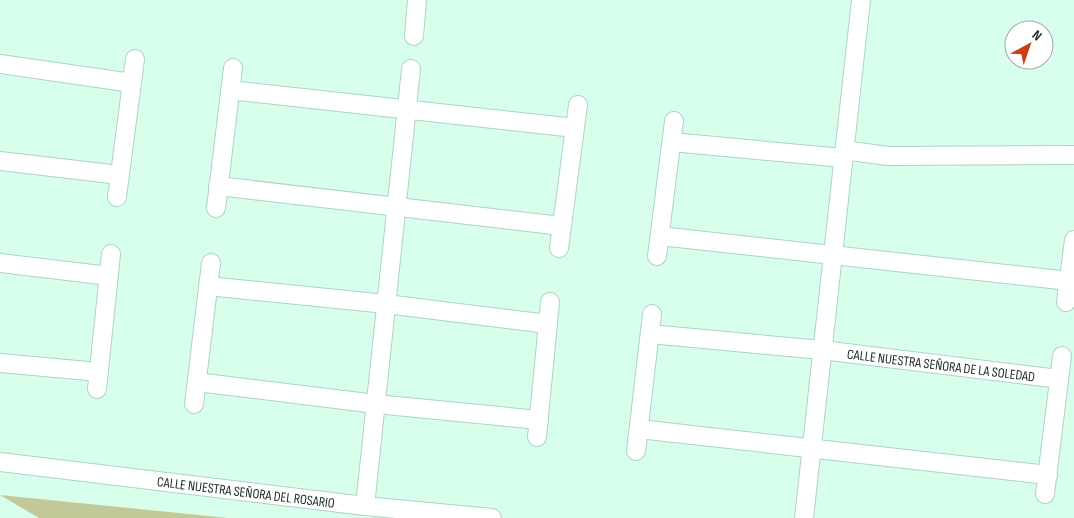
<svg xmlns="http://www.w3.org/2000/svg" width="1074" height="518" font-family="'Sofia Sans Condensed',sans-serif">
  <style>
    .green { fill: #c3c899 }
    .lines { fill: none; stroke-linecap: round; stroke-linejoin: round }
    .street-casing { stroke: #add4c0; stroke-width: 20 }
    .street { stroke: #fff; stroke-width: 18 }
    .labels { text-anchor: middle; stroke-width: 5; stroke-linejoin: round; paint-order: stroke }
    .street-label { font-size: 14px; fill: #1b2a23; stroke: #fff }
  </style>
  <rect width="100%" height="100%" fill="#d7ffeb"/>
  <path class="green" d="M 0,495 L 228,518 L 39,518 Z"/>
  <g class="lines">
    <g class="street-casing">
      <path id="street" d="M 414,36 L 417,0
        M 0,64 L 132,83
        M 230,90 L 575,128
        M 672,142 L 843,158
        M 844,150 L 888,156 L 1074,155
        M 0,161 L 120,175
        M 218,186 L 562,226
        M 117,197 L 135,59
        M 216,208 L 233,68
        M 660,236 L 1069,281
        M 559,248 L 578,105
        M 657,256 L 674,121
        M 0,263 L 109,276
        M 208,286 L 386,304 L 548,324
        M 1066,302 L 1074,240
        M 650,334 L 822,350 L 1059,379
        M 0,363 L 99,372
        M 197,382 L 376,404 L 539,420
        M 97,389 L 111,254
        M 194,404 L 211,263
        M 639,429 L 1048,475
        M 537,437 L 550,302
        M 636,451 L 652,314
        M 0,462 L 365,506 L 492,518
        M 1045,494 L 1062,356
        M 365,506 L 411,69
        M 804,518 L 861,0"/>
    </g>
    <use href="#street" class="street"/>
  </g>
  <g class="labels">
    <g class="street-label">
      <text transform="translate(941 365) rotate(7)" y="5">CALLE NUESTRA SEÑORA DE LA SOLEDAD</text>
      <text transform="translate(246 492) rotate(7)" y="5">CALLE NUESTRA SEÑORA DEL ROSARIO</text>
    </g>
  </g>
  <g transform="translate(1029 45) rotate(40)"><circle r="24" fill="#ffffff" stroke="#a4aaa7"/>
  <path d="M0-4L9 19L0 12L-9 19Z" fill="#c84016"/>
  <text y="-8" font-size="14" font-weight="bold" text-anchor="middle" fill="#1b2a23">N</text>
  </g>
</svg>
